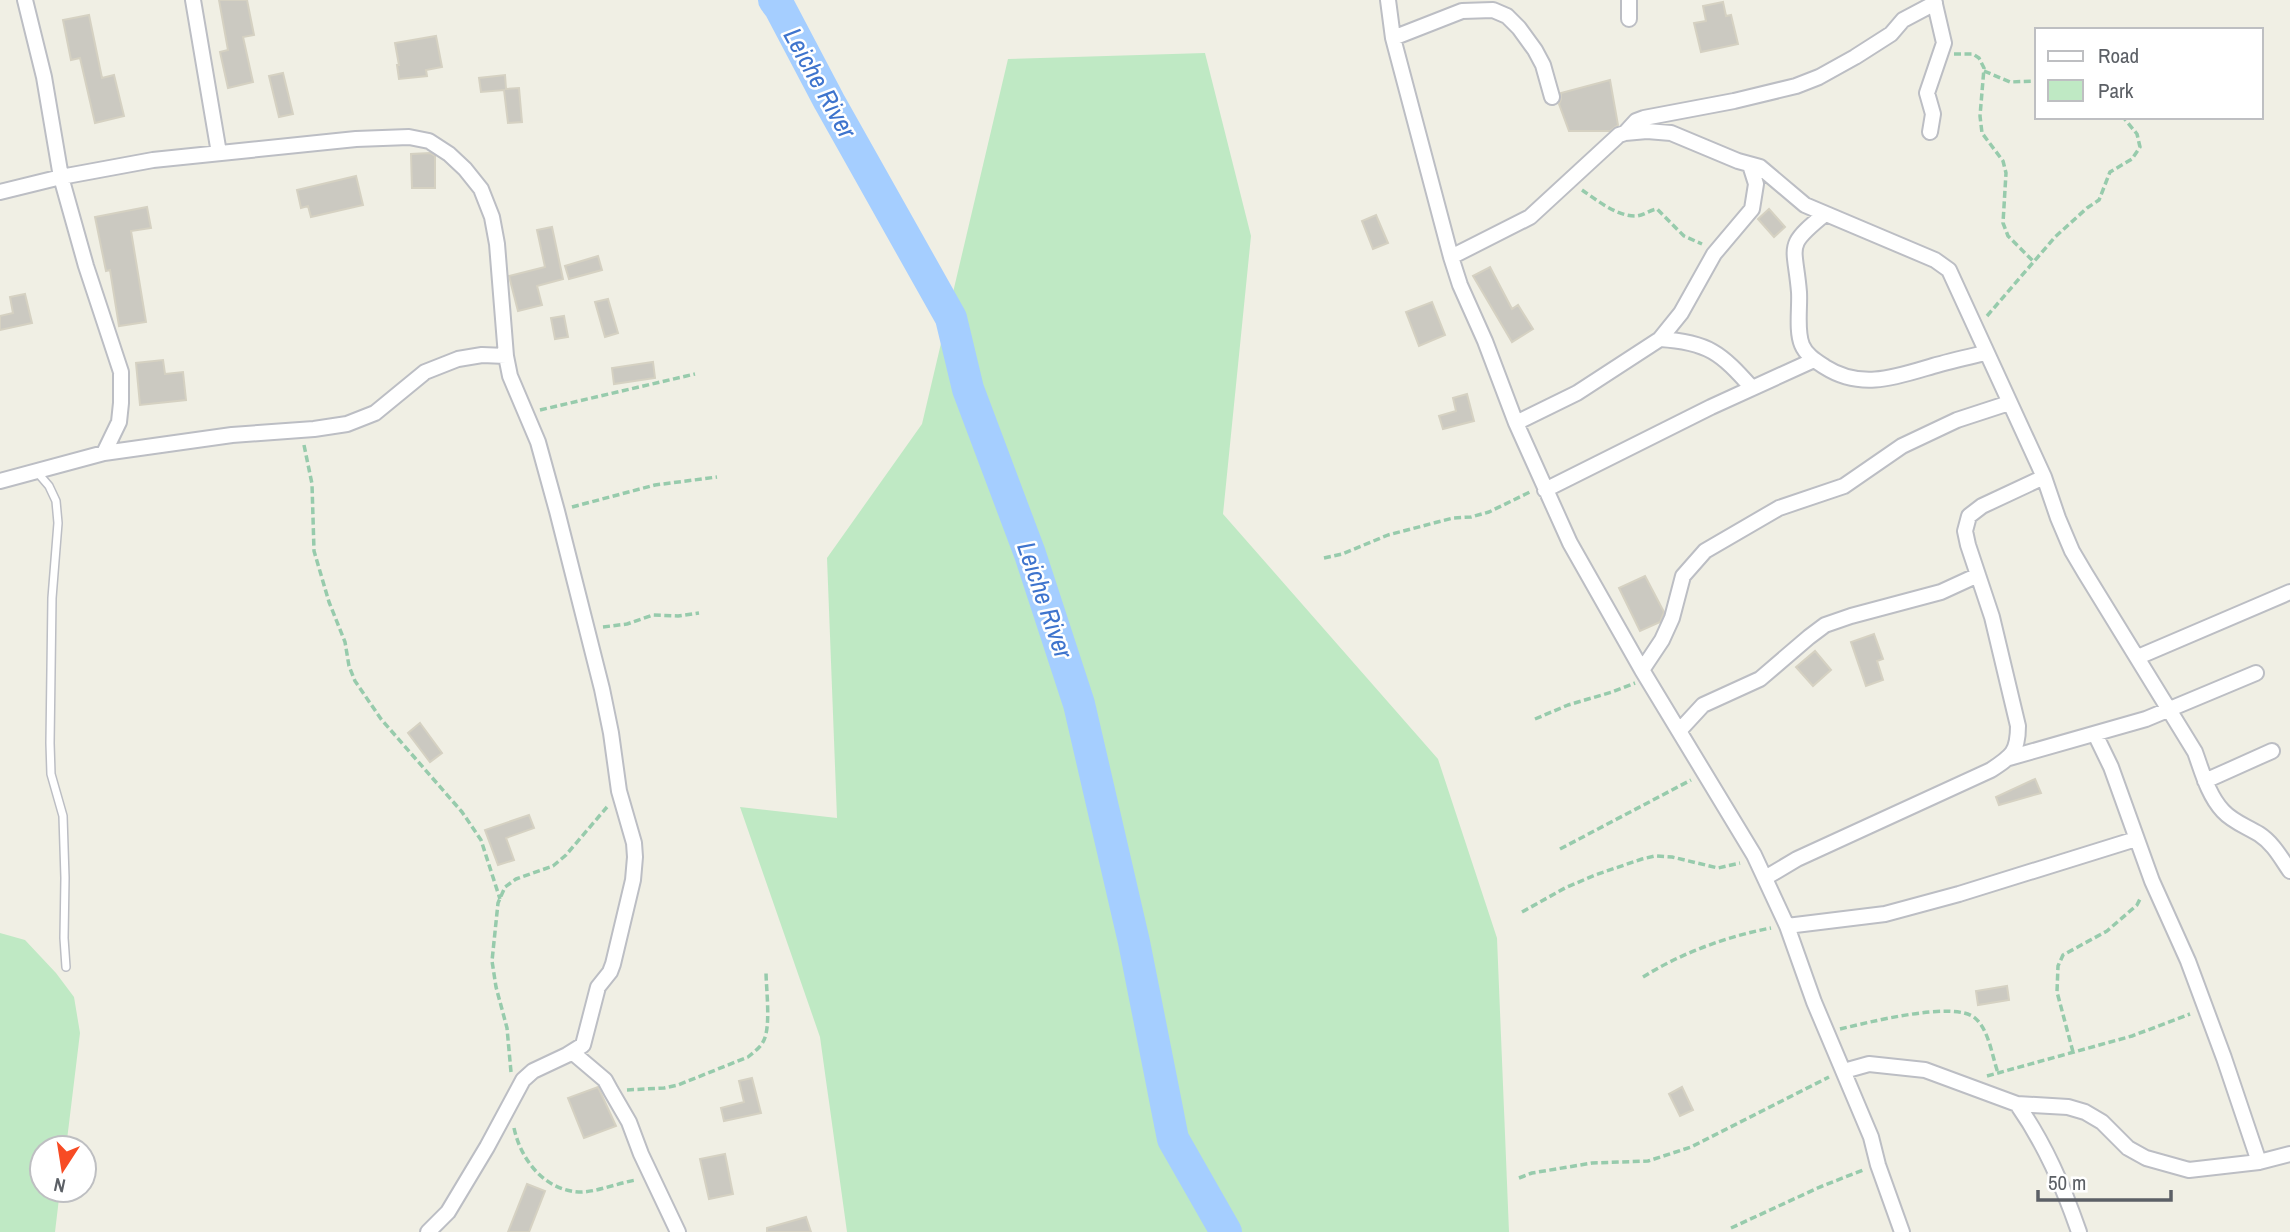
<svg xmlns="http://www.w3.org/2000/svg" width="2290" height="1232" font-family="'Archivo Narrow',sans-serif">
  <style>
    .green { fill: #bfe9c4 }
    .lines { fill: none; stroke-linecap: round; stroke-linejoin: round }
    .river { stroke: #a5ceff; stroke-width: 32 }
    .building { fill: #cbc9c1; stroke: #d5d1c2; stroke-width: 2 }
    .service-casing { stroke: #bcbec4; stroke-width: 10 }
    .minor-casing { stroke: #bcbec4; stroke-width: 18 }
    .path { stroke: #97cbac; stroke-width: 3.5; stroke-dasharray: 7 3.5; stroke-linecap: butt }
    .service { stroke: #fff; stroke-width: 7 }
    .minor { stroke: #fff; stroke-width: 14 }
    .labels { text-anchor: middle; stroke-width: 5; stroke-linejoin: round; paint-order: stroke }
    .water-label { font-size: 26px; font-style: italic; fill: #3e74cd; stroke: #fff }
  </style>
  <rect width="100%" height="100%" fill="#f0efe4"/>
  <path class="green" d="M 1205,53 L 1251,236 L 1223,514 L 1438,759 L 1497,938 L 1509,1232 L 847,1232 L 820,1037 L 740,807 L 837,818 L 827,558 L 922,424 L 1008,59 Z
    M 0,933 L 25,940 L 56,973 L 74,997 L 80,1033 L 66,1148 L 42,1148 L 42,1190 L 60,1190 L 55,1232 L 0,1232 Z"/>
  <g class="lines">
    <path class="river" d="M 774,0 L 780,8 L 829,101 L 951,318 L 968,389 L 1030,554 L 1079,704 L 1134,942 L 1173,1139 L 1226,1232"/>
  </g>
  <path class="building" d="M 219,0 L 247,0 L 254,35 L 243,37 L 253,82 L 228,88 L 220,52 L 228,50 Z
    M 1723,2 L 1726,16 L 1731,15 L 1738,44 L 1701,52 L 1694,23 L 1706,21 L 1703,6 Z
    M 89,15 L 102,78 L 114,75 L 124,116 L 95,123 L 80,58 L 71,60 L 63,20 Z
    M 436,36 L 442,67 L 426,70 L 427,76 L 399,79 L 397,65 L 399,65 L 395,43 Z
    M 283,73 L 293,114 L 279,117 L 269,76 Z
    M 505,75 L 506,89 L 519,88 L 522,122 L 508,123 L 504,90 L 481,92 L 479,78 Z
    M 1610,80 L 1618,125 L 1610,131 L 1569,131 L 1559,104 L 1561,99 L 1561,93 Z
    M 430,153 L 435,156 L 435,188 L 412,188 L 411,154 Z
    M 356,176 L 363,205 L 311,217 L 308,206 L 301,208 L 297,190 Z
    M 147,207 L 151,228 L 131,231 L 146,322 L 119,326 L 110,270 L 106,271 L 95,217 Z
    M 1769,209 L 1785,227 L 1774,237 L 1758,219 Z
    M 1376,215 L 1388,243 L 1373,249 L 1362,221 Z
    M 552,227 L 563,279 L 537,286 L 542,305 L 518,311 L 509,276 L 545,267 L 537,230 Z
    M 598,256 L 602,270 L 569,279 L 565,266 Z
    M 1490,267 L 1512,309 L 1518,305 L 1533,329 L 1512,342 L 1473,276 Z
    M 25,294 L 32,323 L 0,330 L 0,316 L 13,313 L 10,297 Z
    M 608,299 L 618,333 L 605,337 L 595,302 Z
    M 1432,302 L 1445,335 L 1419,346 L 1406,312 Z
    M 564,316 L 568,337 L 555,339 L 551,318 Z
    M 163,360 L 165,374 L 183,372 L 186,400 L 140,405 L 136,363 Z
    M 653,362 L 655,378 L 614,384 L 612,368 Z
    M 1467,394 L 1474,421 L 1443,429 L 1439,416 L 1456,411 L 1453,398 Z
    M 1645,576 L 1664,612 L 1660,622 L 1640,631 L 1619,588 Z
    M 1874,634 L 1883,659 L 1877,661 L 1883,680 L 1866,686 L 1851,642 Z
    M 1815,651 L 1831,670 L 1813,686 L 1796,667 Z
    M 420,723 L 442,753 L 430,762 L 408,733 Z
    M 2035,779 L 2041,793 L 1999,805 L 1996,797 Z
    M 529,815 L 534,828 L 506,838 L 514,860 L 498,865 L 485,830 Z
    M 2007,986 L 2009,1000 L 1978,1005 L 1976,991 Z
    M 752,1078 L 761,1113 L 724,1121 L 721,1108 L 744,1102 L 739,1081 Z
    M 598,1087 L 616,1126 L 584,1138 L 568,1098 Z
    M 1682,1087 L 1693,1110 L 1680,1116 L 1669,1094 Z
    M 725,1154 L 733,1194 L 709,1199 L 700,1159 Z
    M 527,1184 L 545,1191 L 529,1232 L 508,1232 Z
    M 806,1217 L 811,1232 L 767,1232 L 767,1228 Z"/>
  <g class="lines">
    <g class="service-casing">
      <path id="service" d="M 37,472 L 49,486 L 56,501 L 58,523 L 52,598 L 50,743 L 51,774 L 63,816 L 65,878 L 64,938 L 66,967"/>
    </g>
    <g class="minor-casing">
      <path id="minor" d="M 25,0 L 44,77 L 61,177 L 86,266 L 121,372 L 121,403 L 119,422 L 104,453
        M 193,0 L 219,153
        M 1388,0 L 1393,38 L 1451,257 L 1460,285 L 1485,341 L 1516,423 L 1570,543 L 1642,670 L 1754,855 L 1787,926 L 1814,1002 L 1871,1137 L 1878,1165 L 1902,1232
        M 1629,19 L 1629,0
        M 1393,38 L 1462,11 L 1493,10 L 1507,16 L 1519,28 L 1535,50 L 1543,65 L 1552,97
        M 1930,132 L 1933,114 L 1927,93 L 1944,43 L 1934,0
        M 1625,133 L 1636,121 L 1644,118 L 1734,101 L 1796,86 L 1819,77 L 1855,57 L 1891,34 L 1903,20 L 1935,3
        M 0,192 L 61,177 L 153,160 L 356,139 L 409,137 L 429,141 L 449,154 L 465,169 L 481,189 L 492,217 L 497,244 L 506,356 L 510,376 L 538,442 L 557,511 L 602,689 L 611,733 L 619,791 L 634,843 L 635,857 L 633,880 L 613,964 L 610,972 L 598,987 L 583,1045 L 567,1055 L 533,1071 L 523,1080 L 487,1147 L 448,1212 L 428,1232
        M 1825,214 C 1784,247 1795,244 1799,292 C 1800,307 1796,331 1802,345 C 1806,355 1816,361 1825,367 C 1861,390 1896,377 1933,366 C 1950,361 1968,357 1985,353
        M 1451,257 L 1530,217 L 1619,135 L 1625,133 L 1647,131 L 1671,133 L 1738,161 L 1760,167 L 1805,205 L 1935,260 L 1949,270 L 2044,477 L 2058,518 L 2072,551 L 2085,573 L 2195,752 C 2202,771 2208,795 2223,811 C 2233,822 2246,826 2259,834 C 2273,843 2281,858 2290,871
        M 1660,339 C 1708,342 1721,353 1752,388
        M 1516,423 L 1577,393 L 1660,339 L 1681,313 L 1714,254 L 1752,209 L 1756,184 L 1750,165
        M 0,481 L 104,453 L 232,435 L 314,429 L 347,424 L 375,413 L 425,372 L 458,359 L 482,355 L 506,356
        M 1545,490 L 1711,407 L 1814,360
        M 2138,657 L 2290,592
        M 1642,670 L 1662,640 L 1672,618 L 1683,576 L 1705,551 L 1779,508 L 1844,486 L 1902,446 L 1957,420 L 2009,403
        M 1679,731 L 1703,705 L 1760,679 L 1809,637 L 1825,625 L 1851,616 L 1941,592 L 1978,575
        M 2095,734 L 2111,767 L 2152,881 L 2188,961 L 2224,1058 L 2259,1162
        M 2009,758 L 2146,719 L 2256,673
        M 2205,781 L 2272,751
        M 1765,878 L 1797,859 L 1991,770 C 2012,756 2018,752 2018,726 L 1992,617 L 1968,545 L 1965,531 L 1969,516 L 1982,506 L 2044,477
        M 1787,926 L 1885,914 L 1959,894 L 2136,839
        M 572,1052 L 605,1080 L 611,1091 L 629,1122 L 641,1154 L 678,1232
        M 1844,1071 L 1869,1064 L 1925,1070 L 2017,1104 L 2068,1107 L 2085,1112 L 2102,1122 L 2128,1148 L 2146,1158 L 2189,1170 L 2259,1162 L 2290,1154
        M 2017,1104 C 2045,1144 2063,1186 2079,1232"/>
    </g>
    <path class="path" d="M 1954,54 L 1973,54 L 1979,58 L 1984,68 L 1980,116 L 1982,133 L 2003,161 L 2006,173 L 2003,223 L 2008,236 L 2034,262
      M 1984,71 L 2010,82 L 2036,81
      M 1582,190 C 1597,200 1617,217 1637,216 C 1644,215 1650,210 1657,209 L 1684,236 L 1702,244
      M 1987,316 L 2055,237 L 2087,208 L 2099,200 L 2110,172 L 2132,159 L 2140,147 L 2137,134 L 2123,117
      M 540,410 L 695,374
      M 304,445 L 312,484 L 314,551 L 329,602 L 345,642 L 349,666 L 355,681 L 381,719 L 462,812 L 481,840 L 500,899
      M 572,507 L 655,485 L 717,477
      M 1324,558 L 1342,554 L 1388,535 L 1453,518 L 1471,517 L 1489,512 L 1532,491
      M 603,627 L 627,624 L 653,615 L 678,616 L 699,613
      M 1535,719 L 1568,705 L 1612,692 L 1635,683
      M 1560,849 L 1691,780
      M 1522,912 L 1565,888 L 1595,875 L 1642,859 L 1655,856 L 1672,857 L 1718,868 L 1740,863
      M 1643,977 C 1681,953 1728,936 1771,928
      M 1840,1029 C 1866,1023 1954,1000 1975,1018 C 1989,1030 1992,1056 1998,1073
      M 2073,1052 L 2057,992 L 2058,966 L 2063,955 L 2107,931 L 2137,905 L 2141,897
      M 511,1072 L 507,1028 L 496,987 L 492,961 L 498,903 L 505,887 L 516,879 L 553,866 L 566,855 L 607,807
      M 1987,1076 L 2132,1036 L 2190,1014
      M 627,1090 L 664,1088 L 678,1085 L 748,1057 C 754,1052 761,1047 764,1040 C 771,1025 766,988 766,971
      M 514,1128 C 521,1161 546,1192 582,1192 C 600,1191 618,1183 636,1180
      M 1519,1178 L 1532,1173 L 1592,1163 L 1648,1161 L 1691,1147 L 1829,1077
      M 1731,1228 L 1820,1187 L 1863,1170"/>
    <use href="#service" class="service"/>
    <use href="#minor" class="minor"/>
  </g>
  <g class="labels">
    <g class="water-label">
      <text transform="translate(820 83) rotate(61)" y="9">Leiche River</text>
      <text transform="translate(1045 600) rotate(71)" y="9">Leiche River</text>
    </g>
  </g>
  <rect x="2035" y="28" width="228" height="91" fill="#ffffff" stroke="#bebfc2" stroke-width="2"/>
  <rect x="2048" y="51" width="35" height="10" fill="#ffffff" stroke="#bebfc2" stroke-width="2"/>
  <text x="2098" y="63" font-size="21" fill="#5c6066">Road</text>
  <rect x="2048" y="80" width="35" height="21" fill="#bfe9c4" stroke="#bebfc2" stroke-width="2"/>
  <text x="2098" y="98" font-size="21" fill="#5c6066">Park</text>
  <g transform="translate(63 1169) rotate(192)"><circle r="33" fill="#ffffff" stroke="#bebfc2" stroke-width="2"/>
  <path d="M0-5L12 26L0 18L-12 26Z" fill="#f74b24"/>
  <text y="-10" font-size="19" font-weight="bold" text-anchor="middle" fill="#5c6066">N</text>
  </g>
  <path d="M2038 1190v10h133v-10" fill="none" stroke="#5c6066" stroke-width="3.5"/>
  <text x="2048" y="1190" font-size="21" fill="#5c6066" stroke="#ffffff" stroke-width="5" paint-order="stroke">50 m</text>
</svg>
